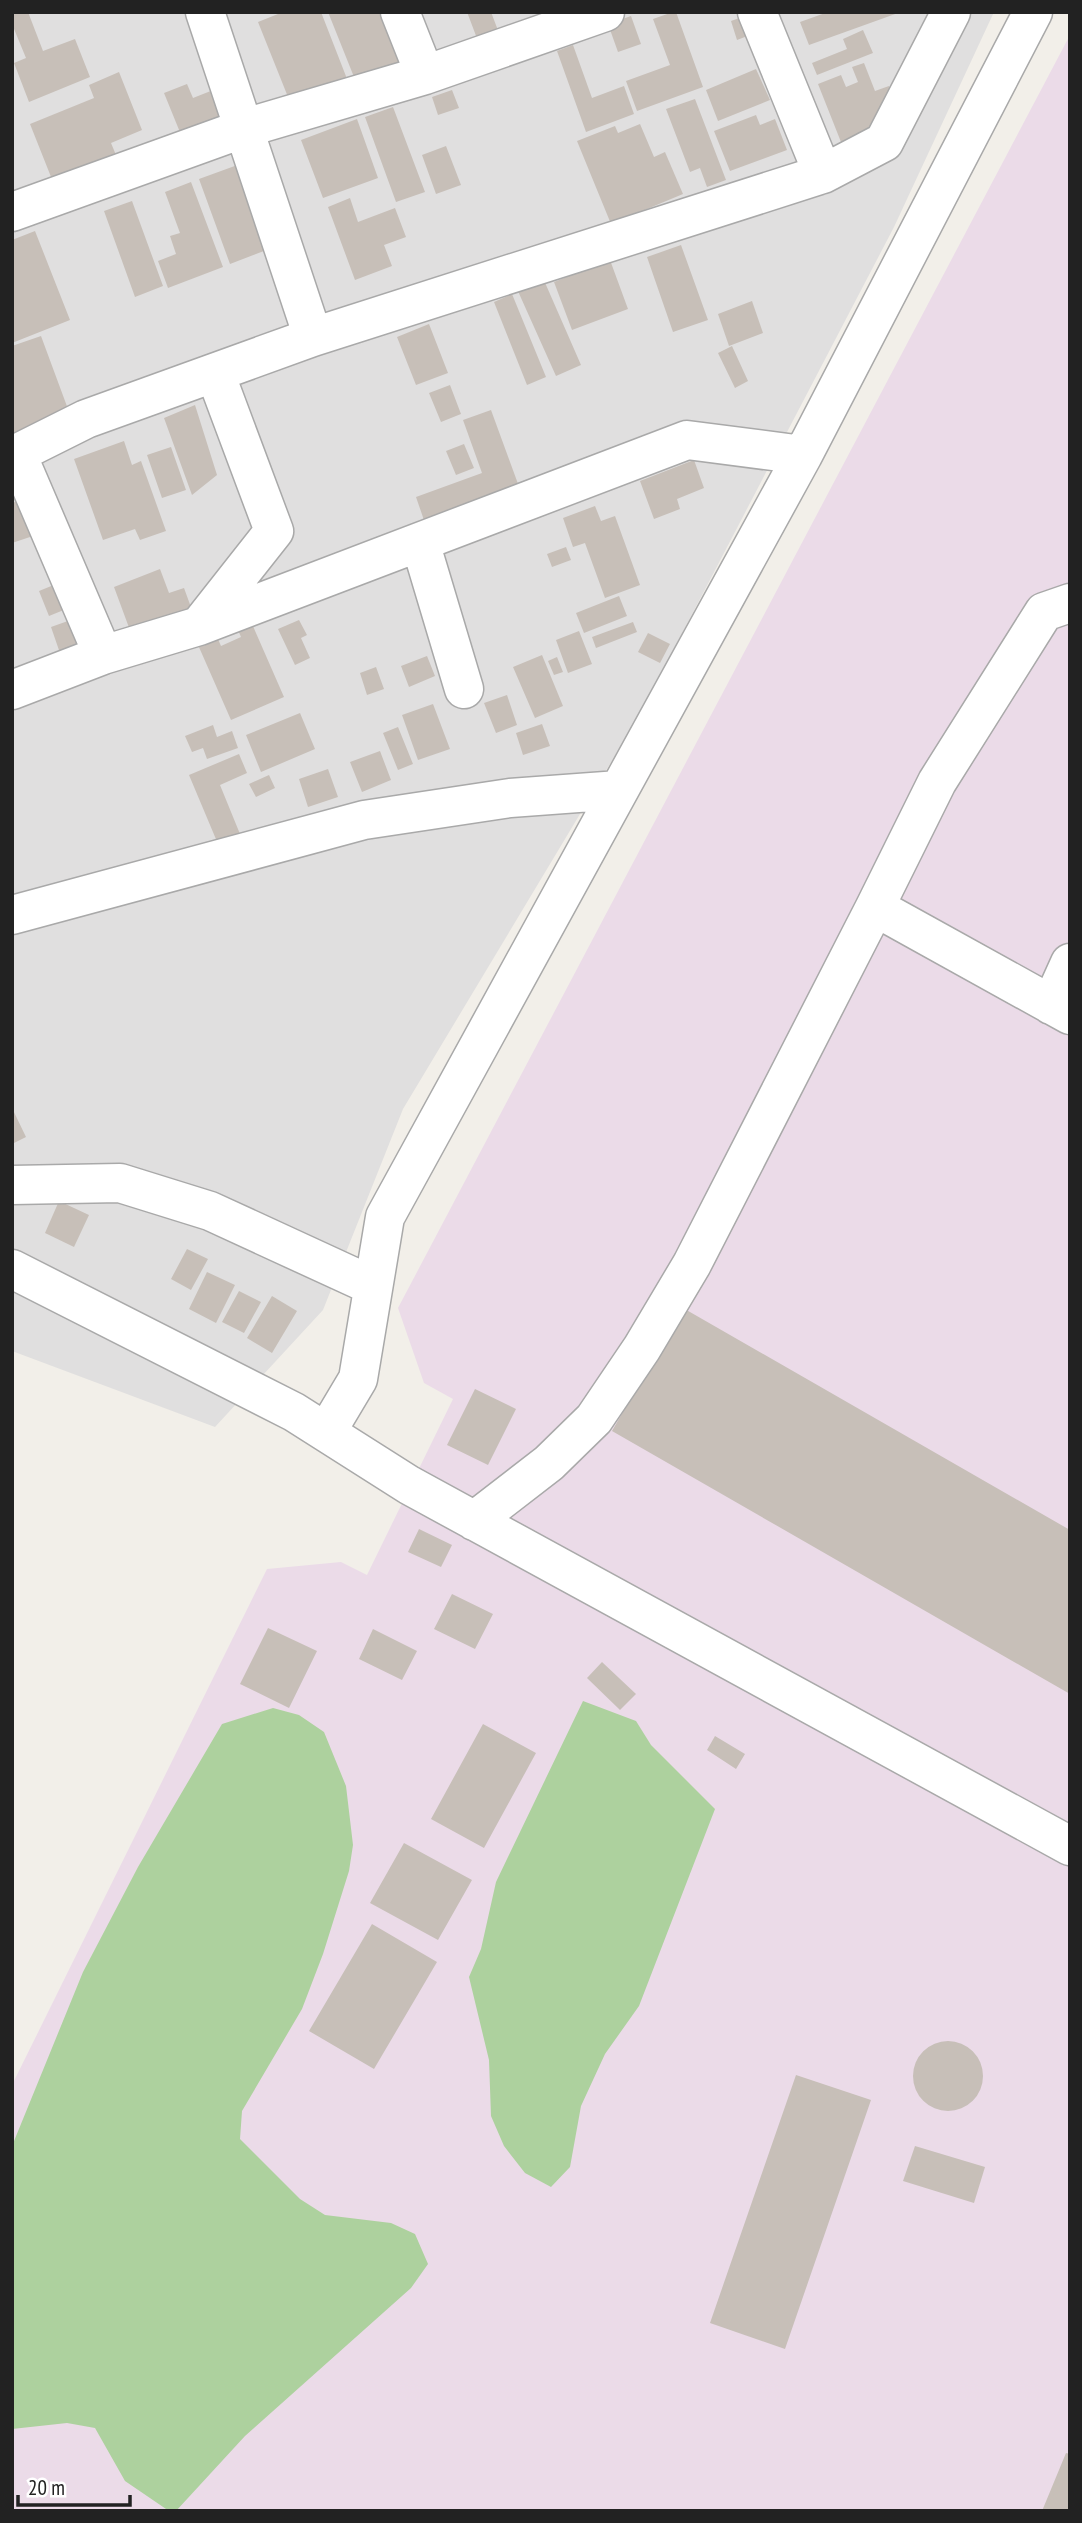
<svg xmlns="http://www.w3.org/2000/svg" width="1082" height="2523" font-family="'PT Sans Narrow',sans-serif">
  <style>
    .residential { fill: #e0dfdf }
    .industrial { fill: #ebdbe8 }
    .forest { fill: #add19e }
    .building { fill: #c7bfb8 }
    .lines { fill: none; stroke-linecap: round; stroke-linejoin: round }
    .minor-casing { stroke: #a9a9a9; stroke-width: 41 }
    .minor { stroke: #fff; stroke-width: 38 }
  </style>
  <rect width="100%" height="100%" fill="#f2efe9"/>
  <path class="residential" d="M 12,12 L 994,12 L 894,227 L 640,714 L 403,1109 L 323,1310 L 215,1427 L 12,1351 Z"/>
  <path class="industrial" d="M 1070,35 L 1070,2511 L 12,2511 L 12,2085 L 267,1569 L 341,1562 L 367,1575 L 453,1399 L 424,1383 L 398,1308 Z"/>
  <path class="forest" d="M 583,1701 L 636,1721 L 651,1745 L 715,1809 L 639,2006 L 605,2054 L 581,2106 L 570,2167 L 551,2187 L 525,2173 L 504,2146 L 491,2116 L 489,2060 L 469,1977 L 481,1949 L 496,1882 Z
    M 273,1708 L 299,1715 L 324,1732 L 346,1786 L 353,1845 L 349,1871 L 323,1954 L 302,2009 L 242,2111 L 240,2139 L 300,2199 L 325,2215 L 391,2223 L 415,2234 L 428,2264 L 411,2288 L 245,2436 L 176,2511 L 169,2511 L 125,2481 L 95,2428 L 67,2423 L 12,2429 L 12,2146 L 83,1972 L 138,1867 L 222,1724 Z"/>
  <path class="building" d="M 17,12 L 28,12 L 43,51 L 75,39 L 90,77 L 29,102 L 14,63 L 26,58 L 12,24 L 12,14 Z
    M 283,12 L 321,12 L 349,84 L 292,107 L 258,22 Z
    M 328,12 L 392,12 L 410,59 L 356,82 Z
    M 467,12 L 491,12 L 499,33 L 478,41 Z
    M 673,12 L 676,12 L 703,87 L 637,111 L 626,81 L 670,65 L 653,19 Z
    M 756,12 L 763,30 L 737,40 L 731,21 Z
    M 828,12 L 898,12 L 898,13 L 809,45 L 800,22 Z
    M 631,16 L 641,44 L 618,52 L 608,24 Z
    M 863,30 L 873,53 L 817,75 L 812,63 L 847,49 L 843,39 Z
    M 573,45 L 592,98 L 624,86 L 634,114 L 586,132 L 557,51 Z
    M 864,63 L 875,91 L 889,86 L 901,120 L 841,142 L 818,84 L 841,75 L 846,87 L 858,82 L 852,67 Z
    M 756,69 L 770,100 L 718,121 L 706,90 Z
    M 119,72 L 142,130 L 111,143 L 121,167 L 57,192 L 30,124 L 94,98 L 89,85 Z
    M 236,81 L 252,120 L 186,147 L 164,93 L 187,84 L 193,98 Z
    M 452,90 L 459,108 L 438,115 L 432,97 Z
    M 695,99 L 726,180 L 707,187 L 700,168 L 690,172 L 666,109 Z
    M 393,107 L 425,192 L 396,202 L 365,117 Z
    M 756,115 L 760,125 L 775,119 L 787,150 L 730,171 L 714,131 Z
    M 357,119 L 378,178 L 323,198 L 301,140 Z
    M 640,124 L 654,157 L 665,152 L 683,194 L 611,224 L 577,141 L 615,126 L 618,133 Z
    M 446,146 L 461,185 L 436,194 L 422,155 Z
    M 262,156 L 293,240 L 230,264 L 199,179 Z
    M 191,182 L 223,267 L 168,288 L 158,261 L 176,254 L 170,236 L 180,233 L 165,192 Z
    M 350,198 L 358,222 L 395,208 L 406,237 L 384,245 L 392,266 L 355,280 L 328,207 Z
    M 132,201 L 163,286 L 135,297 L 104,211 Z
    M 35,231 L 70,320 L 12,343 L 12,240 Z
    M 681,245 L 708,320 L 673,332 L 647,257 Z
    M 610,260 L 628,309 L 572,330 L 554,282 Z
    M 543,278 L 581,365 L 556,376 L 517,289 Z
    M 512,294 L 546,377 L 527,385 L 494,302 Z
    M 752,301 L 763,333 L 729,346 L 718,314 Z
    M 429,324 L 448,373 L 416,385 L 397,337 Z
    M 41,336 L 75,428 L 12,451 L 12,346 Z
    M 732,346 L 748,381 L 735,388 L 718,353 Z
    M 450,385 L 461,414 L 441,422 L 429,393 Z
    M 195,405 L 217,475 L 192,495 L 164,418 Z
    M 491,410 L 521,492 L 426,526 L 416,497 L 482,473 L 463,420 Z
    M 124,441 L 132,465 L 141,461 L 166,531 L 140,540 L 135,529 L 103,540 L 74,459 Z
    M 464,444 L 474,468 L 456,475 L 446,451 Z
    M 171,447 L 186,490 L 162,498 L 147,455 Z
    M 694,460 L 704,488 L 677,499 L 680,509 L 654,519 L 640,481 Z
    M 19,501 L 51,530 L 12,543 L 12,503 Z
    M 595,506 L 601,521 L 615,516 L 640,585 L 605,598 L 585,543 L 573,547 L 563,518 Z
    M 566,547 L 571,560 L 552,567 L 547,554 Z
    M 160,569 L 169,593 L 184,588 L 192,610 L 131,633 L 114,587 Z
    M 66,580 L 76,605 L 49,616 L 39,591 Z
    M 619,596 L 627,616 L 584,633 L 576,613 Z
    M 82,616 L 92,645 L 61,656 L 51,627 Z
    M 249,617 L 284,697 L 231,720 L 195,638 L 214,630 L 221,646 L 241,637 L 235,623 Z
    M 299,620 L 307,635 L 301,638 L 310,658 L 295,665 L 278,629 Z
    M 633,622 L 637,632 L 596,648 L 592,637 Z
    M 579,631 L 592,664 L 568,673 L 556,640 Z
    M 648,633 L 670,644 L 660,663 L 638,652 Z
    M 542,655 L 563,706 L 535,718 L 513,667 Z
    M 427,656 L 435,676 L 409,687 L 401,666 Z
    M 557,657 L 563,672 L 554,675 L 548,661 Z
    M 376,667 L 384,689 L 367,695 L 360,673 Z
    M 507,695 L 517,725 L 496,733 L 484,703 Z
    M 433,704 L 450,749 L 418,760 L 402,715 Z
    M 300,713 L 315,749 L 261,772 L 246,735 Z
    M 542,724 L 550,746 L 523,755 L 516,733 Z
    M 213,725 L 217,737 L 232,731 L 238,748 L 207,759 L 203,748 L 192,752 L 185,736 Z
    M 398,727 L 413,764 L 398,770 L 383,733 Z
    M 380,751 L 391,780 L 362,792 L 350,762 Z
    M 239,754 L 247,773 L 220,785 L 240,834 L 218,844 L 189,775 Z
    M 328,769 L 338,797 L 308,807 L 299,779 Z
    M 269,775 L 275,788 L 256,797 L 249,784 Z
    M 12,1108 L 26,1137 L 12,1144 Z
    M 59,1201 L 89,1215 L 74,1247 L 45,1233 Z
    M 187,1249 L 208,1259 L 191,1290 L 171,1279 Z
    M 207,1272 L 235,1285 L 216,1323 L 189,1309 Z
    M 239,1291 L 261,1302 L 244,1333 L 222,1322 Z
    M 272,1296 L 297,1311 L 272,1353 L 247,1338 Z
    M 683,1308 L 1070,1530 L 1070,1694 L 612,1431 Z
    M 475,1389 L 516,1409 L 488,1465 L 447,1445 Z
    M 419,1529 L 452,1545 L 441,1567 L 408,1552 Z
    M 452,1594 L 493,1614 L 475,1649 L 434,1629 Z
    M 268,1628 L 317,1651 L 289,1708 L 240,1684 Z
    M 373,1629 L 417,1651 L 402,1680 L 359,1659 Z
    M 602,1662 L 636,1694 L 620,1710 L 587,1678 Z
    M 483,1724 L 536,1753 L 484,1848 L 431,1819 Z
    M 715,1736 L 745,1754 L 736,1769 L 707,1750 Z
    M 404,1843 L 472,1880 L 438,1940 L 370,1903 Z
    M 372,1924 L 437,1962 L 374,2069 L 309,2031 Z
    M913 2076a35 35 0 1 1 70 0a35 35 0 1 1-70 0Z
    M 796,2075 L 871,2100 L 785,2349 L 710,2323 Z
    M 915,2146 L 985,2167 L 974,2203 L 903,2181 Z
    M 1066,2453 L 1070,2454 L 1070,2511 L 1042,2511 Z"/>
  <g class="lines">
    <g class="minor-casing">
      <path id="minor" d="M 205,12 L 313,337
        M 400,12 L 425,75
        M 757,12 L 823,174
        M 12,212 L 245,128 L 425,75 L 605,12
        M 17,454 L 103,655
        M 12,456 L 86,419 L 313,337 L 823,174 L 884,142 L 951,12
        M 420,542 L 464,689
        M 200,625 L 274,531 L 215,373
        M 12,690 L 103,655 L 199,626 L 687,440 L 803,455
        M 875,907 L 1070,1015
        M 12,915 L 364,820 L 510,798 L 619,790
        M 1051,1005 L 1070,963
        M 12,1185 L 120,1183 L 210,1211 L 373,1286
        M 12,1269 L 294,1412 L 409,1485 L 1070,1846
        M 327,1431 L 358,1379 L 385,1217 L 803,455 L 1033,12
        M 474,1521 L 549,1463 L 594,1419 L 642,1348 L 692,1264 L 875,907 L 937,782 L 1044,612 L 1070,603"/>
    </g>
    <use href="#minor" class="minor"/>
  </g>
  <rect width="1082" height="2523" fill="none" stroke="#222222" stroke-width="28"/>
  <path d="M18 2495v10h112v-10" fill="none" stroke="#222222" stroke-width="3.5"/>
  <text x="28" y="2495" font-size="21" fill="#222222" stroke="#ffffff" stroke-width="5" paint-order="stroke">20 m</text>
</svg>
